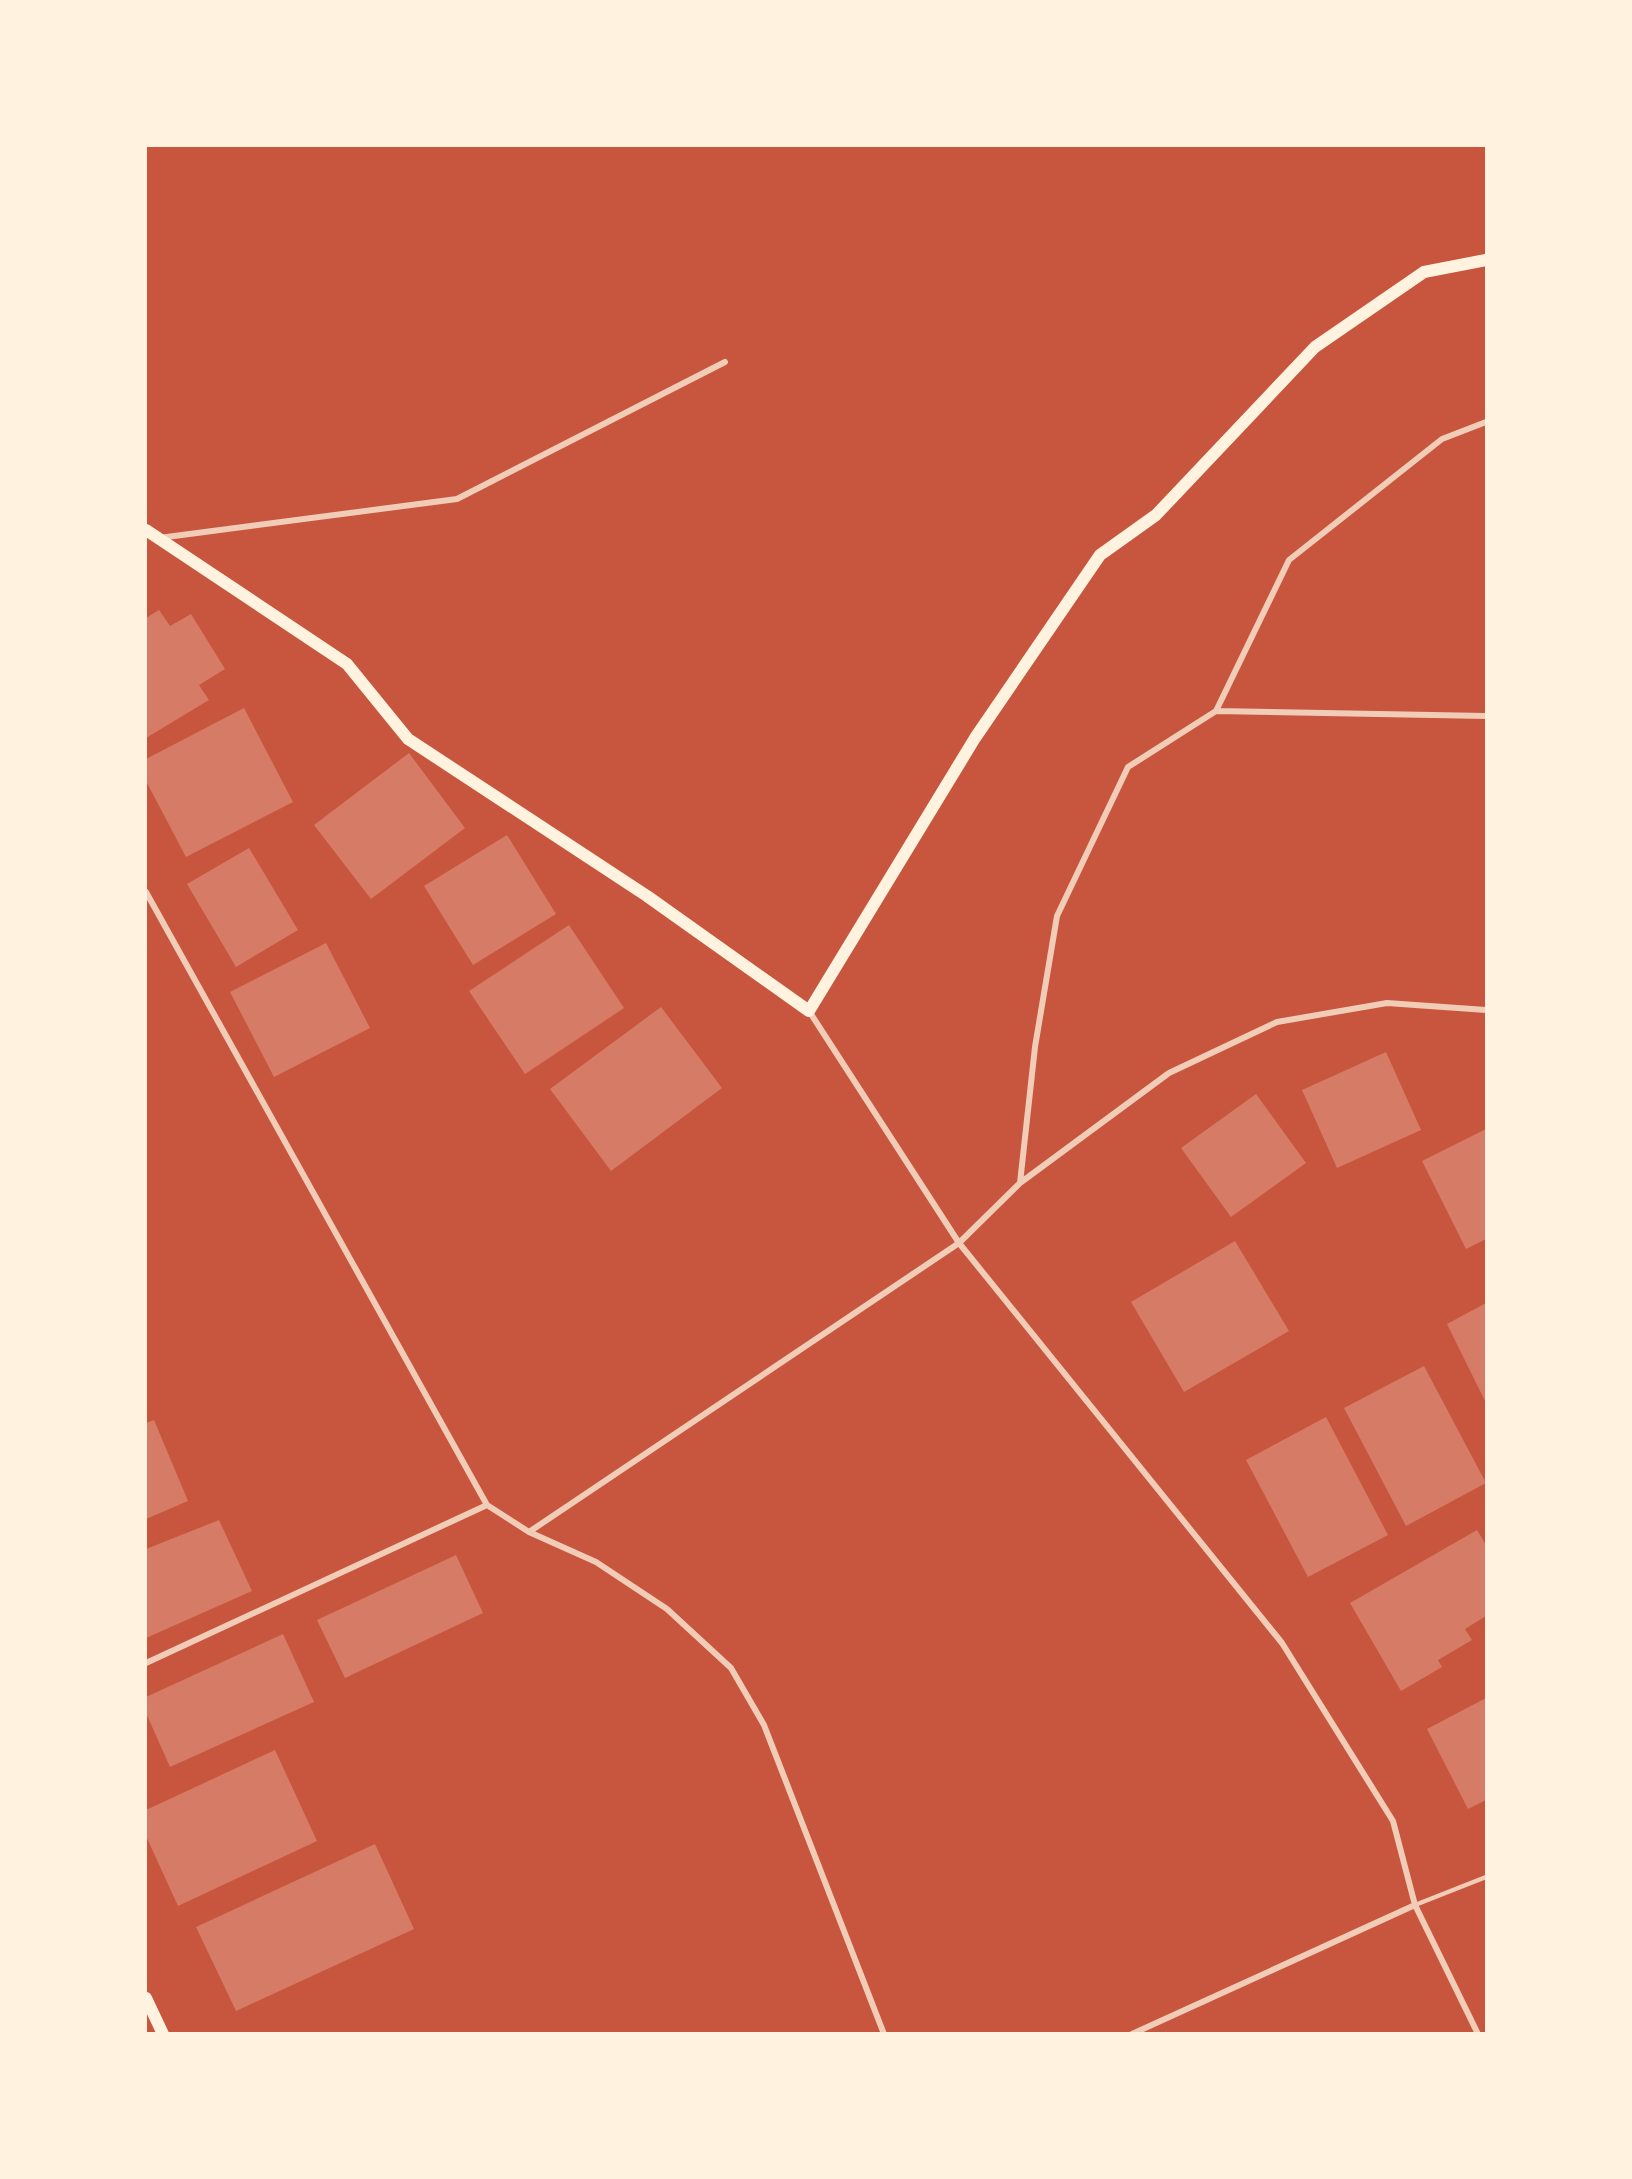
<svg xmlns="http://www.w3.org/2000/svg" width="1632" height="2179" font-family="'Roboto Serif',serif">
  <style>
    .building { fill: #d67c66 }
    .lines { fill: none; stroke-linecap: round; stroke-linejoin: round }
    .service { stroke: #f1ccb7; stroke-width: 4.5 }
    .minor { stroke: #f1ccb7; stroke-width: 6 }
    .secondary { stroke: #fff3e0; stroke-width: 12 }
  </style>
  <rect width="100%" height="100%" fill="#c8553d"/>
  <path class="building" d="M 159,610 L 170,626 L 191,614 L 225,669 L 199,685 L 209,700 L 146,738 L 146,618 Z
    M 244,708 L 293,802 L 186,857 L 146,781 L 146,759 Z
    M 409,753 L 465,828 L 371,899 L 314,825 Z
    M 507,835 L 556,914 L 473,965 L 424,886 Z
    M 249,848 L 298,930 L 236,967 L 187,884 Z
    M 569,925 L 624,1008 L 525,1074 L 469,991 Z
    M 326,943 L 370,1028 L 274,1077 L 230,992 Z
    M 661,1007 L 722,1088 L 611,1171 L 550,1089 Z
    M 1386,1052 L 1421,1130 L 1337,1168 L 1302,1090 Z
    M 1256,1094 L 1306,1163 L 1231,1217 L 1181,1148 Z
    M 1486,1129 L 1486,1239 L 1466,1249 L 1422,1161 Z
    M 1235,1241 L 1289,1331 L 1184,1392 L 1131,1302 Z
    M 1486,1303 L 1486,1403 L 1447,1324 Z
    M 1424,1366 L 1486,1483 L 1406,1526 L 1344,1408 Z
    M 1326,1417 L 1388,1535 L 1308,1577 L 1246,1460 Z
    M 154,1420 L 188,1501 L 146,1519 L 146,1423 Z
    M 219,1520 L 252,1591 L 146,1638 L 146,1549 Z
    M 1477,1530 L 1486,1545 L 1486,1616 L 1465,1629 L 1472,1640 L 1438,1660 L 1442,1667 L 1401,1691 L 1350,1603 Z
    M 456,1555 L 483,1613 L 345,1678 L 317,1620 Z
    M 283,1634 L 314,1702 L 170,1767 L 146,1713 L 146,1697 Z
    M 1486,1698 L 1486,1800 L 1468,1809 L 1427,1729 Z
    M 275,1750 L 317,1841 L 178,1906 L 146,1836 L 146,1810 Z
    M 375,1844 L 414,1929 L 236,2011 L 196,1927 Z"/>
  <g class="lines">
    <path class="service" d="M 1415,1905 L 1486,1877"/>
    <path class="minor" d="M 159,538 L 457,499 L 725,362
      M 1216,711 L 1486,716
      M 146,892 L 487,1505 L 529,1532 L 596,1562 L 667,1609 L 731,1668 L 764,1725 L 884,2034
      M 809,1011 L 959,1243 L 1282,1643 L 1393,1821 L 1415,1905 L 1478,2034
      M 1020,1183 L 1035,1047 L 1057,916 L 1128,767 L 1216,711 L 1289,560 L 1442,439 L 1486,422
      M 529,1532 L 959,1243 L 1020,1183 L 1169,1073 L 1277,1022 L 1387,1003 L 1486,1010
      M 146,1663 L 487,1505
      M 1132,2034 L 1415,1905"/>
    <path class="secondary" d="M 146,530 L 347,664 L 408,739 L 647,896 L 809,1011 L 975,738 L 1100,555 L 1156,515 L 1315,347 L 1424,272 L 1486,260
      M 146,1998 L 163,2034"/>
  </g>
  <rect width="1632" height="2179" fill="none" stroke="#fff3e0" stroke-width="294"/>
</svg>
